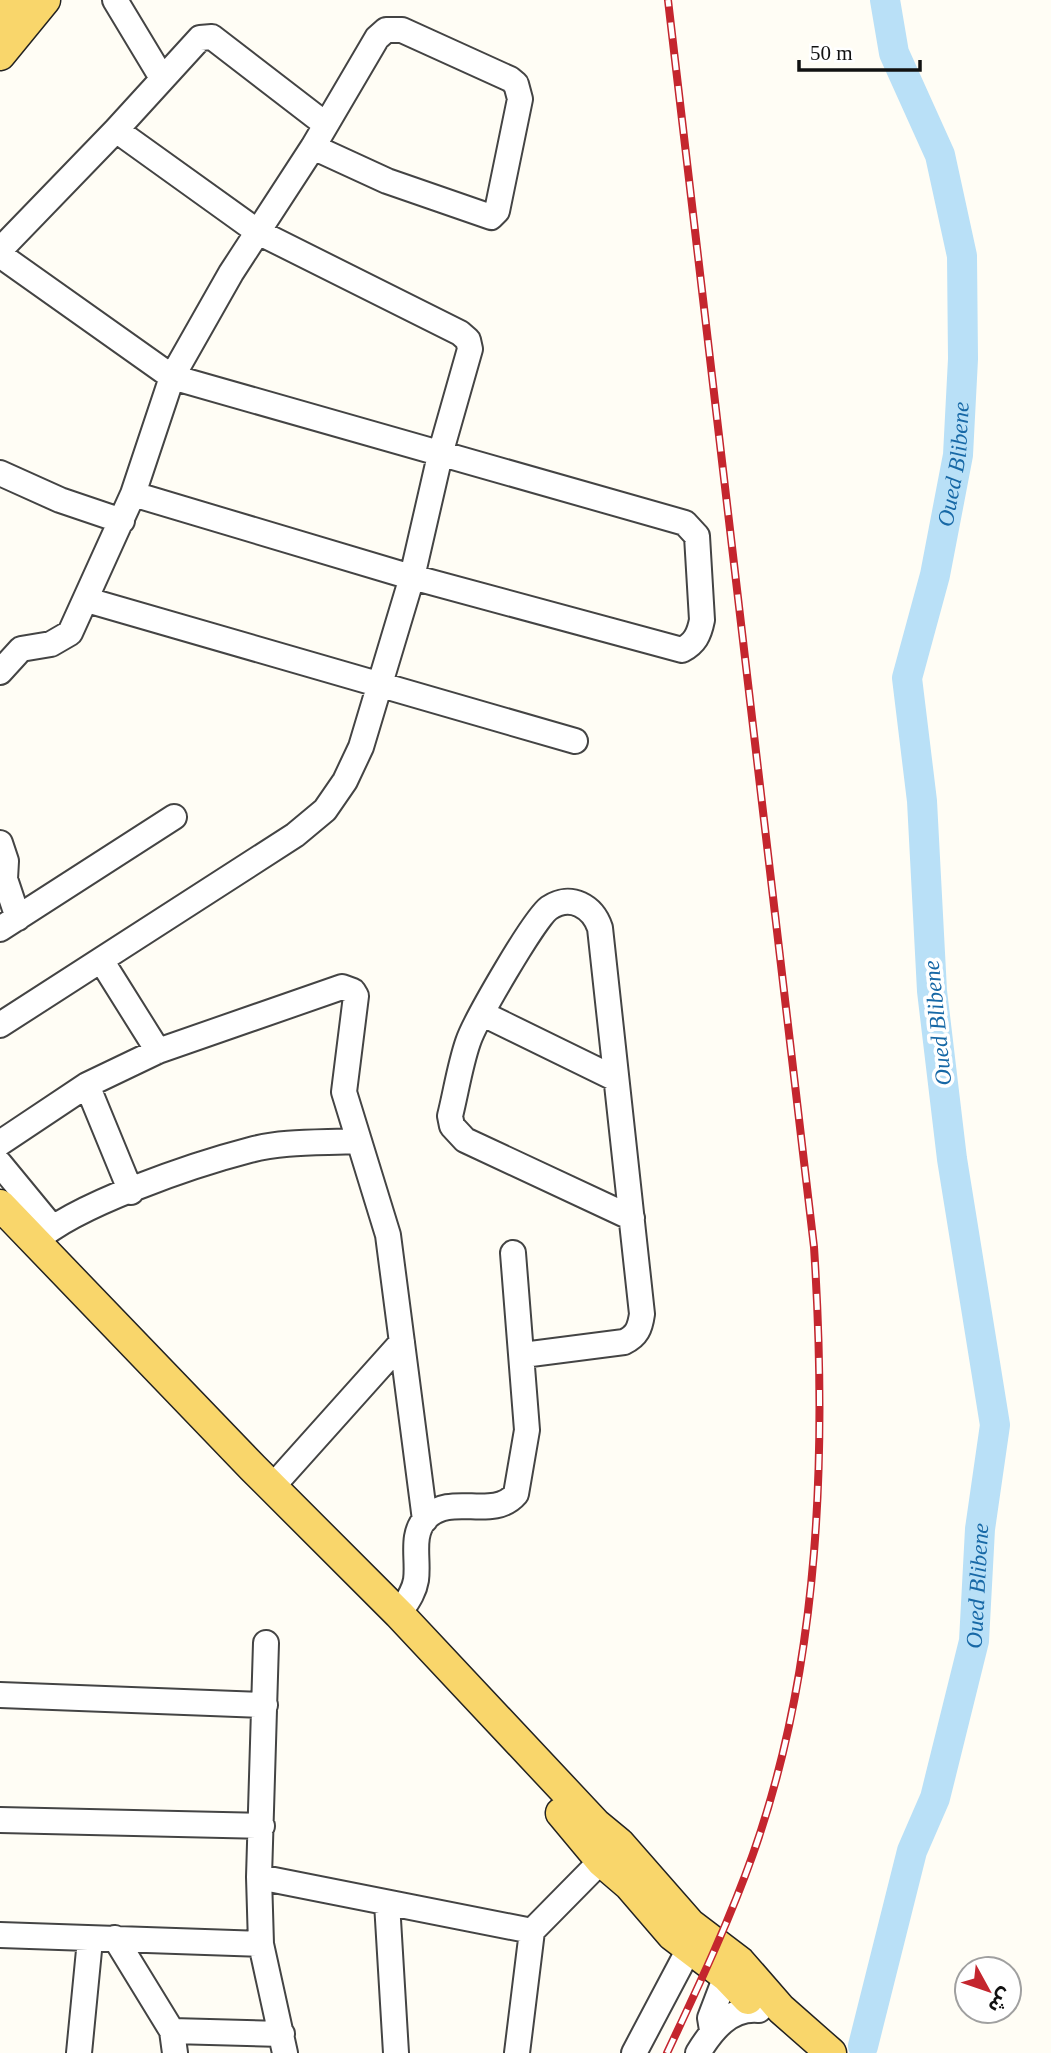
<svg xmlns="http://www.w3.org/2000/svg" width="1051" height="2053" font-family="'Times New Roman','Noto Sans Arabic',serif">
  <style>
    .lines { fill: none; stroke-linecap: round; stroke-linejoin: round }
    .river { stroke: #b9e0f7; stroke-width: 30 }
    .minor-casing { stroke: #444; stroke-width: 28 }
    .major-casing { stroke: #222; stroke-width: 33 }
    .minor { stroke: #fff; stroke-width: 24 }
    .major { stroke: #f9d66b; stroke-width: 30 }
    .rail-casing { stroke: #c4262e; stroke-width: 8 }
    .rail { stroke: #fff; stroke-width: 5; stroke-dasharray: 16; stroke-linecap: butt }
    .labels { text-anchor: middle; stroke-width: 7; stroke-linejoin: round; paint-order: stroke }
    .water-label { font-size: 23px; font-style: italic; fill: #1768a6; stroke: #fff }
  </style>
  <rect width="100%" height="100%" fill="#fffdf5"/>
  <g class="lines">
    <path class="river" id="s1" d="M 863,2046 L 912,1851 L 935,1798 L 974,1641 L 980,1529 L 995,1425 L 952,1159 L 932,991 L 922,801 L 907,678 L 935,575 L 958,455 L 963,359 L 962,256 L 940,155 L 894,53 L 885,0"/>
    <g class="minor-casing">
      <path id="minor" d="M 115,0 L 162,78
        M 0,250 L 116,130 L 200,38 L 212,37 L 325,124
        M 0,255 L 172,377 L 685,523 L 697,536 L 702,620 C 699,635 695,643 682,650 L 401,574 L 133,494
        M 0,473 L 60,500 L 122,521
        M 87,600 L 575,741
        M 0,672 L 21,649 L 51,644 L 70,633 L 133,494 L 172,377 L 231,273 L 313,147 L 377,38 L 386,30 L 402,30 L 510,79 L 516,84 L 520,99 L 497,211 L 491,217 L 387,181 L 313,147
        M 0,843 L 6,861 L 5,879 L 18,918
        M 0,929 L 174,817
        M 101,960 L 158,1051
        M 483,1014 L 616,1079
        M 0,1025 L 295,835 L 325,810 L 345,781 L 361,747 L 412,577 L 441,451 L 470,349 L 468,340 L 460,333 L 258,232 L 116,130
        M 87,1085 L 131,1192
        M 0,1143 L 87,1085 L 158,1051 L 342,987 L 353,991 L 356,996 L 344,1092 L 388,1235 L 425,1520
        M 0,1164 L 51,1226
        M 35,1242 C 73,1205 196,1164 250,1150 C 283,1141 322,1143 357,1141
        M 523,1355 L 624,1342 C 637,1336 640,1328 642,1314 L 600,928 C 593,907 571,893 549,908 C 534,919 475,1021 468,1042 C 460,1065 456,1092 450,1116 L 452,1126 L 465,1140 L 632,1218
        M 273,1486 L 402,1342
        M 399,1614 C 406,1603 414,1593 416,1580 C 419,1559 410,1535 426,1518 C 451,1492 493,1521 516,1494 L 527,1430 L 513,1253
        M 266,1643 L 259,1877 L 261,1944 L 285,2053
        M 0,1695 L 265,1705
        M 0,1820 L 262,1826
        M 259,1877 L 532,1931 L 601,1861
        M 387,1903 L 396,2053
        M 0,1935 L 261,1944
        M 115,1938 L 172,2031
        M 712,2030 L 710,2018 L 726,1976
        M 79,2053 L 90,1940
        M 175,2053 L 172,2031 L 282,2034
        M 517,2053 L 532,1931
        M 634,2053 L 689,1949
        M 698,2053 C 712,2030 730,2007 759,2010"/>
    </g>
    <g class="major-casing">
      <path id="major" d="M 0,16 L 13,0
        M 0,55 L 45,0
        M 0,1205 L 253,1468 L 399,1614 L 596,1824 L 619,1843 L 690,1924 L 740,1962 L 781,2009 L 831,2053
        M 561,1813 L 601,1861 L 629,1885 L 672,1935 L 726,1976 L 748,1999"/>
    </g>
    <use href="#minor" class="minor"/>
    <use href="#major" class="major"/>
    <g class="rail-casing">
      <path id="rail" d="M 667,2053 C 698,1987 729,1922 753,1854 C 821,1662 827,1448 814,1247 L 668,0"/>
    </g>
    <use href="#rail" class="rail"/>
  </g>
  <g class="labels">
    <g class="water-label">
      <text dy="8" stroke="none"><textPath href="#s1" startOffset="1610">Oued Blibene</textPath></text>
      <text transform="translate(937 1023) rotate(-96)" y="8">Oued Blibene</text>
      <text dy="8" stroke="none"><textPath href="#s1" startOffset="476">Oued Blibene</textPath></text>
    </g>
  </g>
  <g transform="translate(988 1990) rotate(130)"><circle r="33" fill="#ffffff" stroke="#a0a0a0" stroke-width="2"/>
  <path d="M0-5L12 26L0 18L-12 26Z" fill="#c4262e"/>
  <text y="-10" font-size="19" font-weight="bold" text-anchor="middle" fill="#111111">ش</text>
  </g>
  <path d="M799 60v10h121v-10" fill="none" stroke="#111111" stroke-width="3.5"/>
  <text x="810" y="60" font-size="21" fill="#111111" stroke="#ffffff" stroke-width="5" paint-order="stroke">50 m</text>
</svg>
